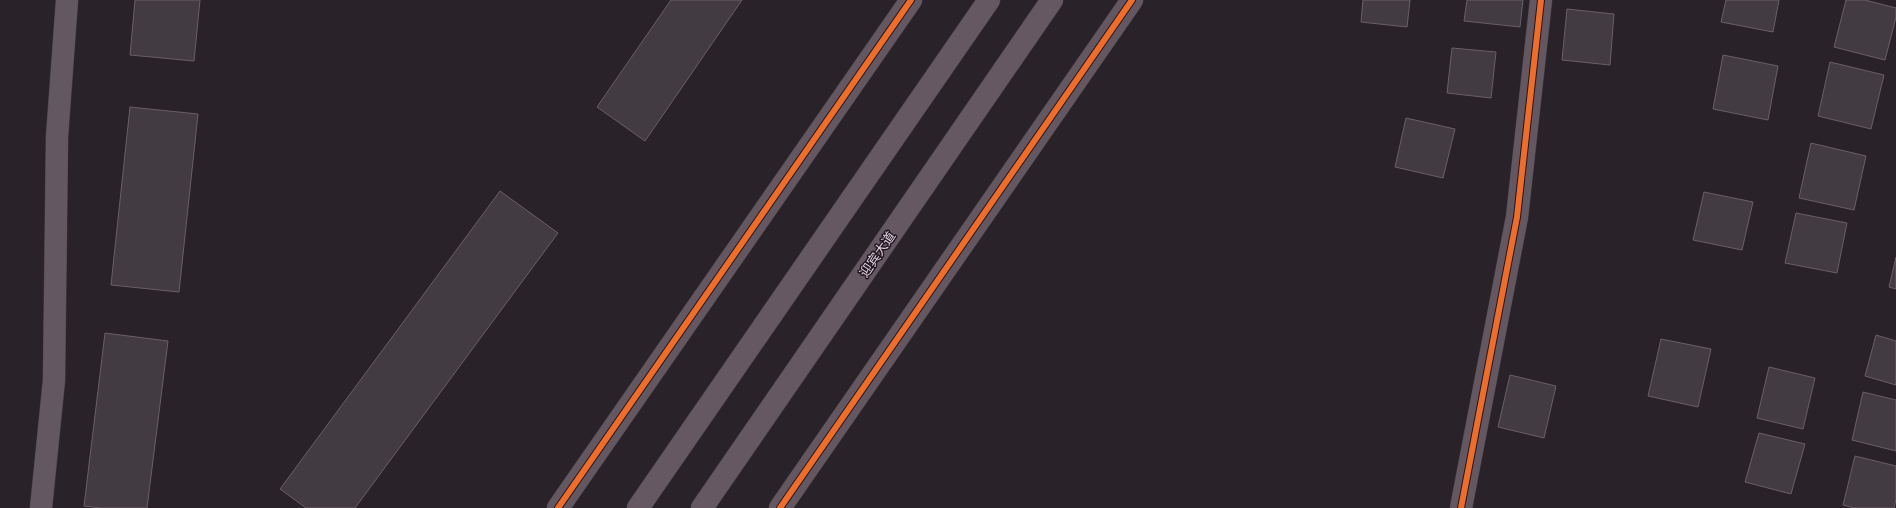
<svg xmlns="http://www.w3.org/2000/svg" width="1896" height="508" font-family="Arial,'Noto Sans SC',sans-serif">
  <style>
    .building { fill: #423b41; stroke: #686066 }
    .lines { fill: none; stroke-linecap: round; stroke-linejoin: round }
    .minor-casing { stroke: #464045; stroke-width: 23 }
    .major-casing { stroke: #464045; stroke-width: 23 }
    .minor { stroke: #635861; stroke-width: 22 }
    .major { stroke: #665863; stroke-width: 22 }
    .cycleway-casing { stroke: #231521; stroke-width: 8 }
    .cycleway { stroke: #ee6e29; stroke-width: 6 }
    .labels { text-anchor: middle; stroke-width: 3; stroke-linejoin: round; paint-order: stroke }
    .street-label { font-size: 13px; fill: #e1d7df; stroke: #231521 }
  </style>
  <rect width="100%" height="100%" fill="#2a2229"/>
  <path class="building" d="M 135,0 L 200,0 L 194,61 L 130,55 Z
    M 671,0 L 742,0 L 645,141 L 597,107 Z
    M 1363,0 L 1410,0 L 1407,27 L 1361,22 Z
    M 1467,0 L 1523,0 L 1520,27 L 1464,21 Z
    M 1726,0 L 1779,0 L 1773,32 L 1721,22 Z
    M 1846,0 L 1865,0 L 1896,8 L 1896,17 L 1885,60 L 1834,47 Z
    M 1567,9 L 1614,14 L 1610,65 L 1562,60 Z
    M 1452,48 L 1496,52 L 1491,98 L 1447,93 Z
    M 1723,55 L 1778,66 L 1768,120 L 1713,109 Z
    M 1830,62 L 1884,75 L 1871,129 L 1818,116 Z
    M 130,107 L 198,114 L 179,292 L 111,285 Z
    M 1406,118 L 1455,129 L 1443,178 L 1395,167 Z
    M 1811,143 L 1866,156 L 1854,210 L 1799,198 Z
    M 500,191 L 558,233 L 355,508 L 306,508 L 280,489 Z
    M 1704,192 L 1753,202 L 1742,250 L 1693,240 Z
    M 1796,213 L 1847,223 L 1837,273 L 1785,263 Z
    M 1896,257 L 1896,289 L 1889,287 Z
    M 105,333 L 168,341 L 147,508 L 101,508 L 84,506 Z
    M 1876,335 L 1896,341 L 1896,385 L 1865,376 Z
    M 1661,339 L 1711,349 L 1698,407 L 1648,396 Z
    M 1769,367 L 1815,378 L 1803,429 L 1757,418 Z
    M 1510,375 L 1556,386 L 1544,438 L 1498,427 Z
    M 1863,392 L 1896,400 L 1896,451 L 1852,440 Z
    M 1759,433 L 1805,444 L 1791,494 L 1745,482 Z
    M 1855,456 L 1896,466 L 1896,499 L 1894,508 L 1854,508 L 1843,505 Z"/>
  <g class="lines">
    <g class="minor-casing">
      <path id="minor" d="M 41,508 L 54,380 L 57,137 L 67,0
        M 558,508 L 911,0
        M 780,508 L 1132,0
        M 1461,508 L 1517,217 L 1541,0"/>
    </g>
    <g class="major-casing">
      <path id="major" d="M 638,508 L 989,0
        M 702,508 L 1052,0"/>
    </g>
    <use href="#minor" class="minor"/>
    <use href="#major" class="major"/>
    <g class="cycleway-casing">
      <path id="cycleway" d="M 558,508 L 911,0
        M 780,508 L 1132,0
        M 1461,508 L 1517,217 L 1541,0"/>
    </g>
    <use href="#cycleway" class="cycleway"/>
  </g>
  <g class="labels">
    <g class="street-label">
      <text transform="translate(877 254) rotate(-55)" y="5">迎宾大道</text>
    </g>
  </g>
</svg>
